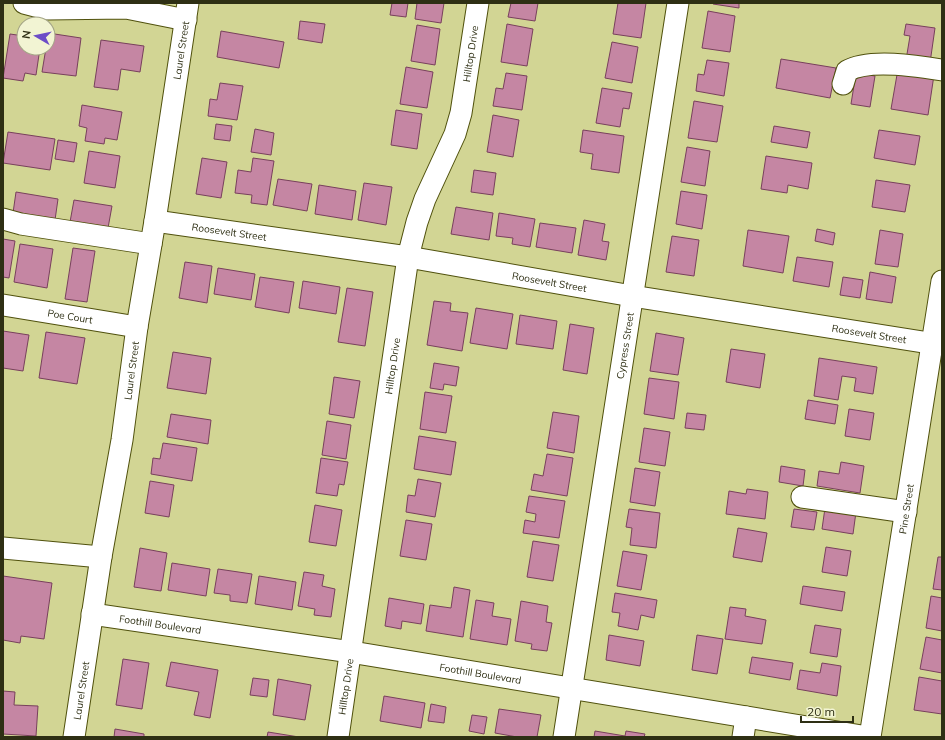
<svg xmlns="http://www.w3.org/2000/svg" width="945" height="740" font-family="Mulish,sans-serif">
  <style>
    .building { fill: #c586a3; stroke: #78405c }
    .lines { fill: none; stroke-linecap: round; stroke-linejoin: round }
    .minor-casing { stroke: #50510d; stroke-width: 23 }
    .minor { stroke: #fff; stroke-width: 21 }
    .labels { text-anchor: middle; stroke-width: 3; stroke-linejoin: round; paint-order: stroke }
    .street-label { font-size: 10px; fill: #2e2f14; stroke: #f2f4d3 }
  </style>
  <rect width="100%" height="100%" fill="#d2d594"/>
  <path class="building" d="M 392,3 L 408,3 L 406,17 L 390,15 Z
    M 417,3 L 444,3 L 441,23 L 415,19 Z
    M 511,3 L 538,3 L 535,21 L 508,17 Z
    M 618,3 L 646,3 L 641,38 L 613,34 Z
    M 714,3 L 739,3 L 739,8 L 713,4 Z
    M 708,11 L 735,16 L 730,52 L 702,48 Z
    M 300,21 L 325,24 L 322,43 L 298,39 Z
    M 507,24 L 533,29 L 527,66 L 501,62 Z
    M 906,24 L 935,28 L 930,63 L 906,60 L 910,36 L 904,35 Z
    M 417,25 L 440,29 L 435,65 L 411,61 Z
    M 221,31 L 284,42 L 279,68 L 217,57 Z
    M 48,33 L 81,38 L 76,76 L 42,72 L 46,48 L 48,48 Z
    M 10,34 L 24,36 L 24,48 L 40,48 L 36,75 L 25,73 L 23,81 L 3,78 Z
    M 101,40 L 144,46 L 140,72 L 121,69 L 118,90 L 94,87 Z
    M 612,42 L 638,47 L 632,83 L 605,78 Z
    M 781,59 L 836,68 L 830,98 L 776,88 Z
    M 707,60 L 729,63 L 724,96 L 696,91 L 698,74 L 704,75 Z
    M 406,67 L 433,72 L 427,108 L 400,104 Z
    M 898,69 L 934,75 L 928,115 L 891,109 Z
    M 506,73 L 527,76 L 522,110 L 493,106 L 496,88 L 503,89 Z
    M 856,73 L 875,76 L 870,107 L 851,104 Z
    M 220,83 L 243,86 L 237,120 L 208,116 L 210,99 L 217,100 Z
    M 602,88 L 632,93 L 629,109 L 623,108 L 620,127 L 596,123 Z
    M 694,101 L 723,106 L 717,142 L 688,138 Z
    M 82,105 L 122,112 L 117,140 L 105,138 L 104,144 L 85,141 L 87,128 L 79,126 Z
    M 396,110 L 422,114 L 417,149 L 391,145 Z
    M 493,115 L 519,120 L 513,157 L 487,152 Z
    M 216,124 L 232,126 L 230,141 L 214,139 Z
    M 774,126 L 810,132 L 807,148 L 771,142 Z
    M 255,129 L 274,133 L 271,155 L 251,152 Z
    M 583,130 L 624,136 L 619,173 L 591,169 L 593,154 L 580,152 Z
    M 879,130 L 920,136 L 915,165 L 874,158 Z
    M 8,132 L 55,139 L 50,170 L 3,163 Z
    M 58,140 L 77,143 L 74,162 L 55,159 Z
    M 687,147 L 710,151 L 705,186 L 681,182 Z
    M 89,151 L 120,156 L 115,188 L 84,183 Z
    M 766,156 L 812,163 L 808,189 L 788,185 L 787,193 L 761,189 Z
    M 202,158 L 227,162 L 221,198 L 196,194 Z
    M 253,158 L 274,161 L 267,205 L 251,203 L 252,195 L 235,193 L 238,170 L 251,172 Z
    M 474,170 L 496,173 L 493,195 L 471,192 Z
    M 278,179 L 312,184 L 307,211 L 273,205 Z
    M 876,180 L 910,185 L 905,212 L 872,207 Z
    M 364,183 L 392,187 L 386,225 L 358,220 Z
    M 319,185 L 356,191 L 352,220 L 315,214 Z
    M 681,191 L 707,195 L 702,229 L 676,224 Z
    M 16,192 L 58,199 L 55,220 L 13,213 Z
    M 74,200 L 112,206 L 108,228 L 70,222 Z
    M 456,207 L 493,213 L 489,240 L 451,234 Z
    M 499,213 L 535,219 L 530,247 L 512,244 L 513,238 L 496,236 Z
    M 584,220 L 605,224 L 602,241 L 609,242 L 606,260 L 578,255 Z
    M 540,223 L 576,228 L 572,253 L 536,247 Z
    M 817,229 L 835,233 L 833,245 L 815,241 Z
    M 748,230 L 789,236 L 783,273 L 743,266 Z
    M 880,230 L 903,234 L 898,267 L 875,264 Z
    M 672,236 L 699,240 L 694,276 L 666,272 Z
    M 3,239 L 15,241 L 9,278 L 3,277 Z
    M 20,244 L 53,249 L 47,288 L 14,282 Z
    M 73,248 L 95,251 L 87,302 L 65,299 Z
    M 797,257 L 833,262 L 829,287 L 793,281 Z
    M 185,262 L 212,266 L 207,303 L 179,298 Z
    M 218,268 L 255,274 L 251,300 L 214,294 Z
    M 870,272 L 896,277 L 892,303 L 866,299 Z
    M 260,277 L 294,282 L 289,313 L 255,307 Z
    M 843,277 L 863,280 L 860,298 L 840,295 Z
    M 303,281 L 340,287 L 336,314 L 299,308 Z
    M 347,288 L 373,292 L 365,346 L 338,342 Z
    M 434,301 L 451,303 L 450,311 L 468,313 L 462,351 L 427,345 Z
    M 476,308 L 513,314 L 507,349 L 470,343 Z
    M 520,315 L 557,321 L 553,349 L 516,344 Z
    M 570,324 L 594,328 L 587,374 L 563,370 Z
    M 3,331 L 29,335 L 23,371 L 3,368 Z
    M 46,332 L 85,338 L 77,384 L 39,378 Z
    M 656,333 L 684,338 L 678,375 L 650,371 Z
    M 731,349 L 765,354 L 760,388 L 726,382 Z
    M 173,352 L 211,358 L 206,394 L 167,388 Z
    M 819,358 L 877,367 L 873,394 L 854,391 L 856,378 L 842,376 L 838,400 L 814,396 Z
    M 434,363 L 459,367 L 456,386 L 444,384 L 443,390 L 430,388 Z
    M 334,377 L 360,381 L 354,418 L 329,414 Z
    M 649,378 L 679,382 L 674,419 L 644,414 Z
    M 425,392 L 452,396 L 446,433 L 420,429 Z
    M 808,400 L 838,405 L 835,424 L 805,419 Z
    M 849,409 L 874,413 L 870,440 L 845,436 Z
    M 553,412 L 579,416 L 574,453 L 547,448 Z
    M 687,413 L 706,415 L 704,430 L 685,428 Z
    M 171,414 L 211,420 L 208,444 L 167,437 Z
    M 327,421 L 351,425 L 346,459 L 322,455 Z
    M 644,428 L 670,432 L 665,466 L 639,462 Z
    M 419,436 L 456,442 L 451,475 L 414,469 Z
    M 163,443 L 197,448 L 192,481 L 151,474 L 153,458 L 160,459 Z
    M 547,454 L 573,458 L 567,496 L 531,490 L 534,474 L 543,476 Z
    M 321,458 L 348,462 L 344,485 L 339,484 L 337,496 L 316,493 Z
    M 841,462 L 864,466 L 860,493 L 817,486 L 819,471 L 839,474 Z
    M 781,466 L 805,470 L 803,486 L 779,482 Z
    M 635,468 L 660,472 L 655,506 L 630,502 Z
    M 418,479 L 441,483 L 435,517 L 406,512 L 408,495 L 415,496 Z
    M 150,481 L 174,485 L 169,517 L 145,513 Z
    M 747,489 L 768,492 L 765,519 L 726,514 L 729,491 L 746,494 Z
    M 529,496 L 565,501 L 559,538 L 523,533 L 525,520 L 535,522 L 536,514 L 526,512 Z
    M 315,505 L 342,510 L 336,546 L 309,542 Z
    M 825,508 L 856,512 L 853,534 L 822,529 Z
    M 629,509 L 660,513 L 656,548 L 630,545 L 632,528 L 626,527 Z
    M 794,509 L 817,512 L 814,530 L 791,527 Z
    M 406,520 L 432,524 L 426,560 L 400,556 Z
    M 738,528 L 767,533 L 762,562 L 733,557 Z
    M 533,541 L 559,545 L 553,581 L 527,577 Z
    M 826,547 L 851,551 L 847,576 L 822,572 Z
    M 140,548 L 167,553 L 161,591 L 134,587 Z
    M 623,551 L 647,555 L 641,590 L 617,586 Z
    M 938,557 L 942,557 L 942,590 L 933,589 Z
    M 172,563 L 210,569 L 206,596 L 168,590 Z
    M 218,569 L 252,574 L 247,603 L 230,601 L 230,595 L 214,593 Z
    M 304,572 L 324,575 L 322,586 L 335,589 L 331,617 L 314,615 L 315,609 L 298,606 Z
    M 3,576 L 52,583 L 44,639 L 21,636 L 20,643 L 3,640 Z
    M 259,576 L 296,582 L 292,610 L 255,604 Z
    M 803,586 L 845,592 L 842,611 L 800,604 Z
    M 454,587 L 470,590 L 463,637 L 426,631 L 430,605 L 451,608 Z
    M 615,593 L 657,600 L 654,618 L 641,615 L 638,630 L 618,626 L 620,613 L 612,612 Z
    M 931,596 L 942,598 L 942,631 L 926,628 Z
    M 389,598 L 424,604 L 421,624 L 402,621 L 401,629 L 385,626 Z
    M 476,600 L 494,603 L 492,616 L 511,619 L 507,645 L 470,639 Z
    M 521,601 L 548,606 L 546,622 L 552,623 L 547,651 L 531,649 L 532,644 L 515,641 Z
    M 730,607 L 746,609 L 745,616 L 766,620 L 762,644 L 725,639 Z
    M 815,625 L 841,629 L 837,657 L 810,653 Z
    M 609,635 L 644,641 L 640,666 L 606,660 Z
    M 697,635 L 723,639 L 717,674 L 692,670 Z
    M 926,637 L 942,640 L 942,673 L 920,669 Z
    M 752,657 L 793,663 L 790,680 L 749,673 Z
    M 123,659 L 149,663 L 142,709 L 116,705 Z
    M 171,662 L 218,670 L 210,718 L 194,715 L 199,692 L 166,686 Z
    M 822,663 L 841,666 L 837,696 L 797,689 L 800,670 L 820,673 Z
    M 919,677 L 942,681 L 942,714 L 914,710 Z
    M 253,678 L 269,680 L 267,697 L 250,695 Z
    M 278,679 L 311,685 L 305,720 L 273,715 Z
    M 3,691 L 15,692 L 14,705 L 38,706 L 36,736 L 3,734 Z
    M 384,696 L 425,703 L 421,728 L 380,721 Z
    M 431,704 L 446,707 L 444,723 L 428,721 Z
    M 499,709 L 541,715 L 537,737 L 517,737 L 495,733 Z
    M 472,715 L 487,717 L 484,734 L 469,731 Z
    M 115,729 L 144,734 L 144,737 L 114,737 Z
    M 595,731 L 625,736 L 626,731 L 645,734 L 644,737 L 594,737 Z
    M 268,732 L 299,737 L 267,737 Z"/>
  <g class="lines">
    <g class="minor-casing">
      <g id="minor">
        <path d="M 24,3 L 47,9 L 126,8 L 186,20"/>
        <path d="M 843,84 L 847,71 C 869,58 918,66 942,70"/>
        <path d="M 3,219 L 21,224 L 151,244"/>
        <path id="s1" d="M 155,221 L 408,257 L 632,296 L 942,345"/>
        <path id="s2" d="M 3,305 L 137,327"/>
        <path d="M 802,497 L 906,512"/>
        <path d="M 3,548 L 101,557"/>
        <path id="s3" d="M 92,614 L 351,652 L 868,737"/>
        <path id="s4" d="M 74,737 L 101,557 L 122,440 L 137,327 L 155,221 L 188,3"/>
        <path id="s5" d="M 338,737 L 408,257 L 417,222 L 425,199 L 455,134 L 461,113 L 478,3"/>
        <path id="s6" d="M 564,737 L 678,3"/>
        <path d="M 743,737 L 746,717"/>
        <path id="s7" d="M 870,737 L 942,281"/>
      </g>
    </g>
    <use href="#minor" class="minor"/>
  </g>
  <g class="labels">
    <g class="street-label">
      <text dy="4" stroke="none"><textPath href="#s4" startOffset="695">Laurel Street</textPath></text>
      <text dy="4" stroke="none"><textPath href="#s5" startOffset="699">Hilltop Drive</textPath></text>
      <text dy="4" stroke="none"><textPath href="#s1" startOffset="75">Roosevelt Street</textPath></text>
      <text dy="4" stroke="none"><textPath href="#s1" startOffset="399">Roosevelt Street</textPath></text>
      <text dy="4" stroke="none"><textPath href="#s2" startOffset="68">Poe Court</textPath></text>
      <text dy="4" stroke="none"><textPath href="#s1" startOffset="723">Roosevelt Street</textPath></text>
      <text dy="4" stroke="none"><textPath href="#s6" startOffset="396">Cypress Street</textPath></text>
      <text dy="4" stroke="none"><textPath href="#s5" startOffset="375">Hilltop Drive</textPath></text>
      <text dy="4" stroke="none"><textPath href="#s4" startOffset="371">Laurel Street</textPath></text>
      <text dy="4" stroke="none"><textPath href="#s7" startOffset="231">Pine Street</textPath></text>
      <text dy="4" stroke="none"><textPath href="#s3" startOffset="69">Foothill Boulevard</textPath></text>
      <text dy="4" stroke="none"><textPath href="#s3" startOffset="393">Foothill Boulevard</textPath></text>
      <text dy="4" stroke="none"><textPath href="#s5" startOffset="51">Hilltop Drive</textPath></text>
      <text dy="4" stroke="none"><textPath href="#s4" startOffset="47">Laurel Street</textPath></text>
    </g>
  </g>
  <rect width="945" height="740" fill="none" stroke="#2e2f14" stroke-width="8"/>
  <g transform="translate(36 36) rotate(279)"><circle r="19" fill="#f2f4d3" stroke="#a4a587"/>
  <path d="M0-3L7 15L0 10L-7 15Z" fill="#6c4dc7"/>
  <text y="-6" font-size="11" font-weight="bold" text-anchor="middle" fill="#2e2f14">N</text>
  </g>
  <path d="M801 716v6h52v-6" fill="none" stroke="#2e2f14" stroke-width="2"/>
  <text x="807" y="716" font-size="12" fill="#2e2f14" stroke="#f2f4d3" stroke-width="3" paint-order="stroke">20 m</text>
</svg>
